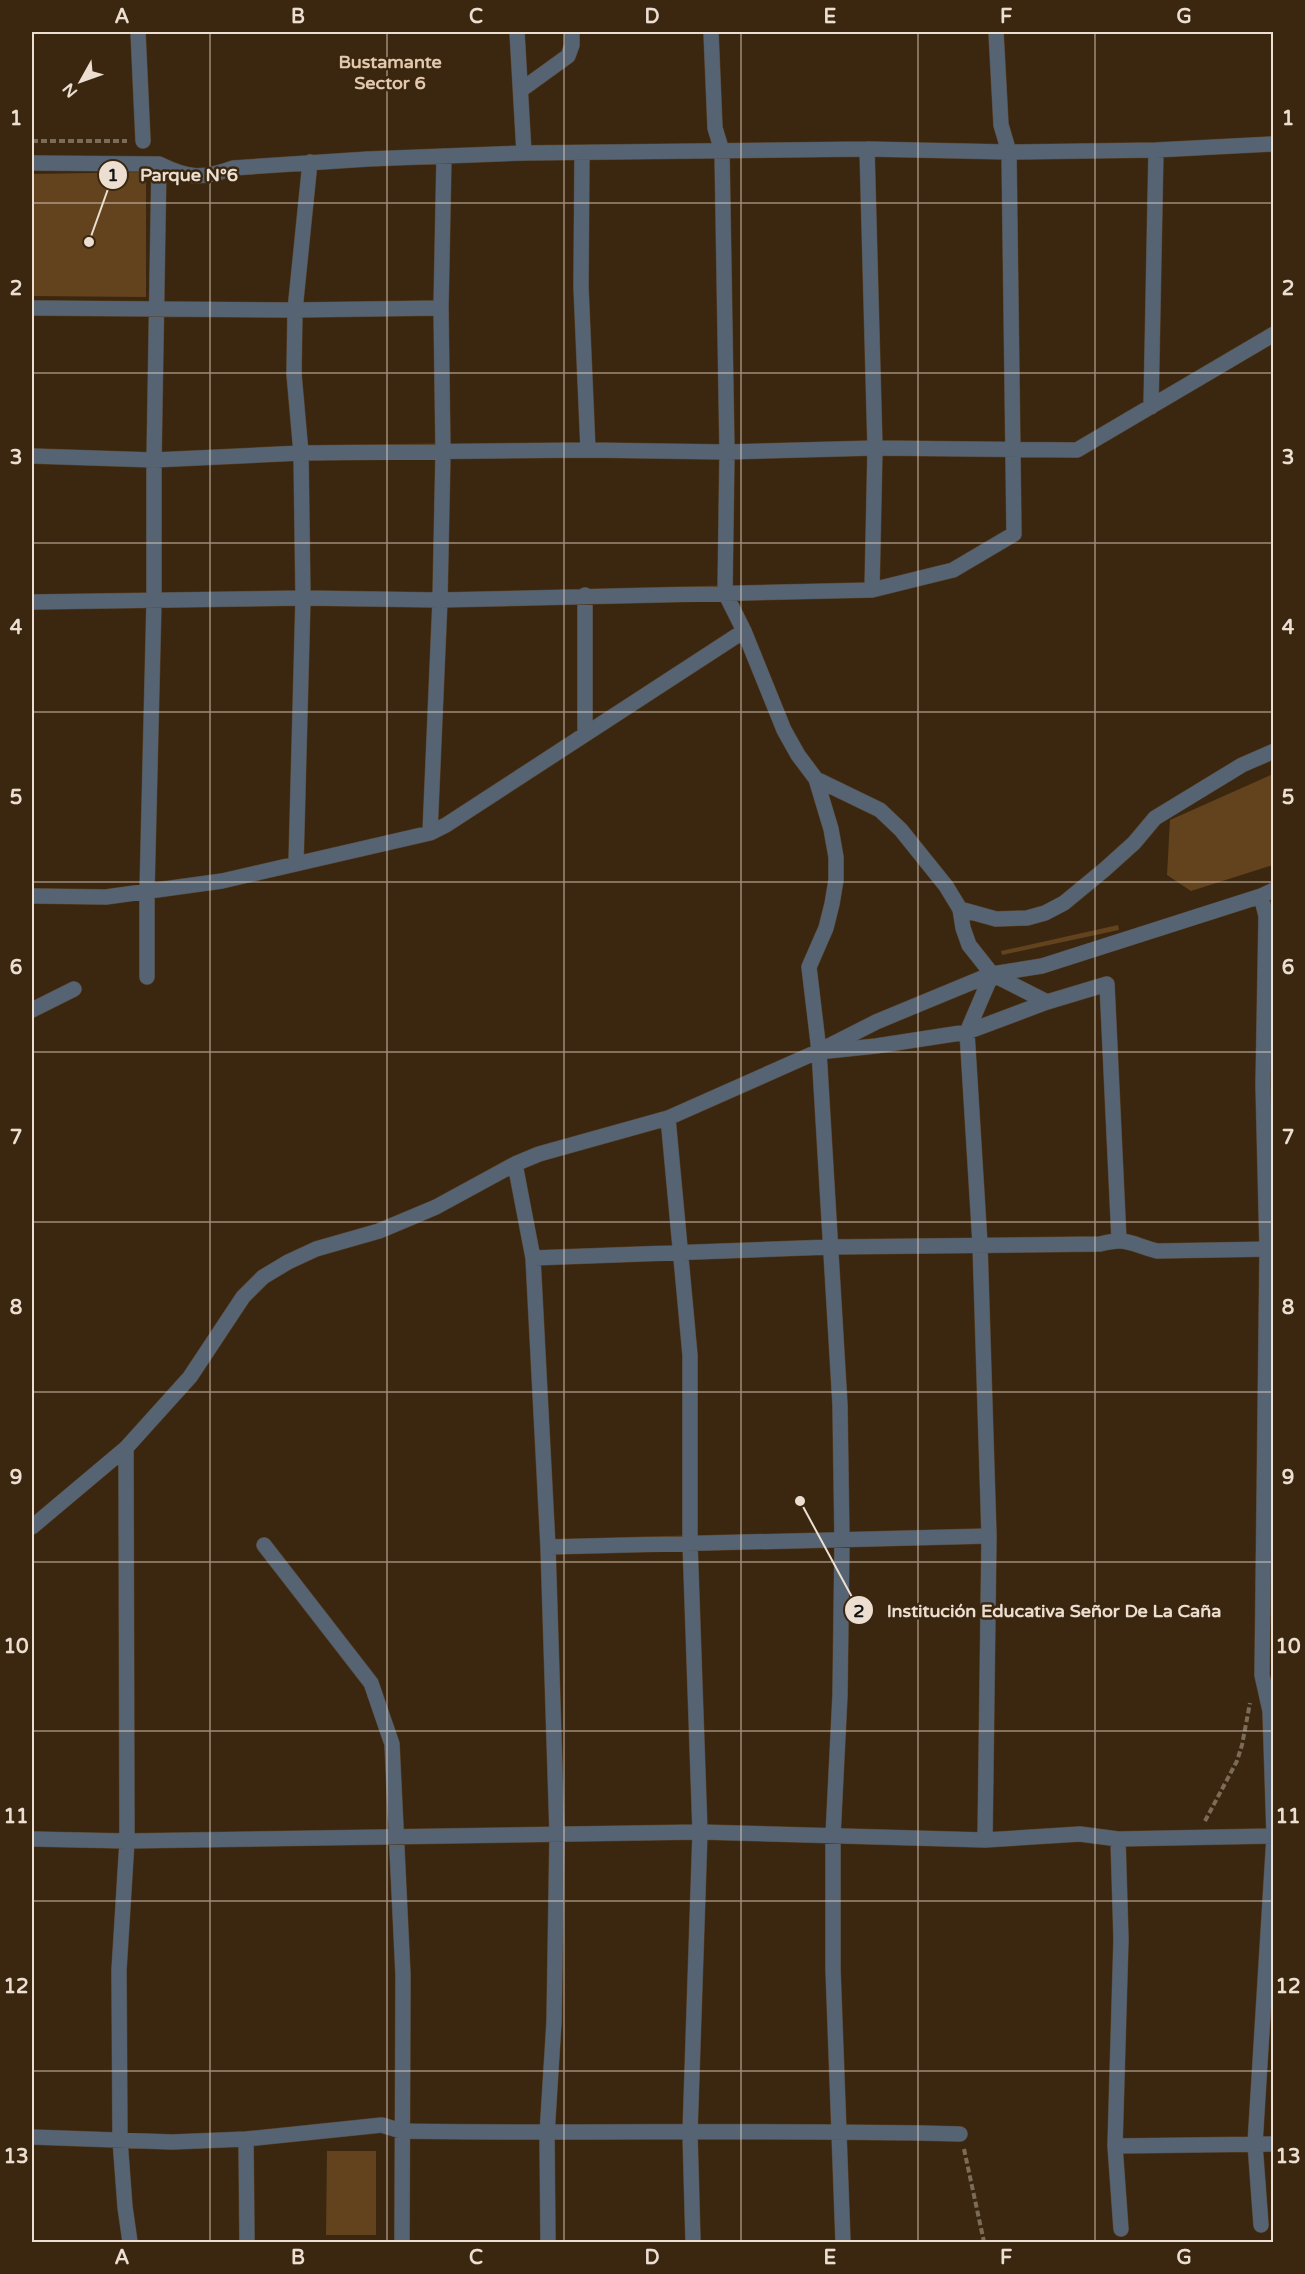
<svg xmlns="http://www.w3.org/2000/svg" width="1305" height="2274" font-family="'Varela Round',sans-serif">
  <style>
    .green { fill: #63431e }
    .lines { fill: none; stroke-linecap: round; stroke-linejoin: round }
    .minor-casing { stroke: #57442f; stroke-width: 16 }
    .path { stroke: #7c6b57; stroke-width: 4; stroke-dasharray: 6 3; stroke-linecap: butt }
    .minor { stroke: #556373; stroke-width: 15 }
    .grid { fill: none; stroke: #ecdfd1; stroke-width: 1.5; stroke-opacity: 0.55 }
    .labels { text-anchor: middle; stroke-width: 5; stroke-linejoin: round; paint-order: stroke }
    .neighbourhood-label { font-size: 18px; font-weight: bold; fill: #e2c8ae; stroke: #3b2710 }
    .leader { fill: none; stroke: #ecdfd1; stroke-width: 2 }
    .callout-dot { fill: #ecdfd1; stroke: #3b2710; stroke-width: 2 }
    .mark-label { font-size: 18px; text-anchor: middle; font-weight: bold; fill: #111 }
    .callout-label { font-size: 18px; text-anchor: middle; font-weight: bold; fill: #ecdfd1; stroke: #3b2710; stroke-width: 5; stroke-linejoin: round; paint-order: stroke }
    .neatline { fill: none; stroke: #ecdfd1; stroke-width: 2 }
    .grid-label { font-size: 20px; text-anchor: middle; font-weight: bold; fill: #ecdfd1 }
  </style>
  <rect width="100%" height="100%" fill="#3b2710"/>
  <path class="green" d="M 146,172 L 146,297 L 32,296 L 32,174 Z
    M 1273,774 L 1273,865 L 1191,891 L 1167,875 L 1170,820 Z
    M 1118,925 L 1119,930 L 1002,955 L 1001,951 Z
    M 327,2151 L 376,2151 L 376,2235 L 326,2235 Z"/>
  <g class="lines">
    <g class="minor-casing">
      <path id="minor" d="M 138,32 L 143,141
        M 517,32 L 524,153
        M 711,32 L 715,128 L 722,151 L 727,452 L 725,593 L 744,631 L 784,730 L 798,755 L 816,779 L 880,810 L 901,830 L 946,886 L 960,909 L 963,928 L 969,945 L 992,974 L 1047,1002
        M 521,90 L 568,56 L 572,45 L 572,32
        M 867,149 L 875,448 L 872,590
        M 582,153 L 581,287 L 588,450
        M 32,163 L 159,164 C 189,179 203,179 233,168 L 368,159 L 524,153 L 867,149 L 1009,152 L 1156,150 L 1274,144
        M 32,308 L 295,310 L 441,308
        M 1151,407 L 1156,150
        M 32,456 L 154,460 L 301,453 L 588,450 L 727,452 L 875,448 L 1077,450 L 1274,334
        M 32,602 L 303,598 L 440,600 L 872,590 L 953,570 L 1014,534 L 1009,152 L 1001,125 L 996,32
        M 585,734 L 585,595
        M 816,779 L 831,829 L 836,857 L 836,880 L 832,904 L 826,928 L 809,967 L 819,1051 L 840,1405 L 842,1541 L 840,1695 L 833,1836 L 833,1969 L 843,2242
        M 430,833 L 440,600 L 443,452 L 441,308 L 444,156
        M 296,864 L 303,598 L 301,453 L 294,374 L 295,310 L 310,162
        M 32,896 L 106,897 L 222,881 L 430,833 L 446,825 L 744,631
        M 1261,896 L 1266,916 L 1263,1085 L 1267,1250 L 1262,1675 L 1270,1711 L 1274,1836
        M 960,909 L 996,919 L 1027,918 L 1045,913 L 1064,903 L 1104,870 L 1134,843 L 1155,818 L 1242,765 L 1274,751
        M 147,977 L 147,892 L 154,601 L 154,460 L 159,164
        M 32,1010 L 74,989
        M 828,1051 L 876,1046 L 967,1032 L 1047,1002 L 1107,984 L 1119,1240
        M 668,1118 L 690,1355 L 690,1542 L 700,1832 L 690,2133 L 693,2242
        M 515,1164 L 533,1258 L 548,1547 L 557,1834 L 554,2022 L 547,2134 L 548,2242
        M 533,1258 L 831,1247 L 1100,1244 C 1129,1237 1130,1244 1157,1251 L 1274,1249
        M 126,1448 L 127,1841 L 119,1970 L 120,2140 L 125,2207 L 130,2242
        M 32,1527 L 126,1448 L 190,1377 L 243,1297 L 263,1277 L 288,1262 L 316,1249 L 379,1231 L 410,1218 L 436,1207 L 515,1164 L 539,1154 L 668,1118 L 819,1051 L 876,1022 L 992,974 L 1042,966 L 1261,896 L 1274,890
        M 264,1545 L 371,1683 L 392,1744 L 403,1975 L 402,2242
        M 548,1547 L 989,1536
        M 32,1839 L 127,1841 L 700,1832 L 985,1840 L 1080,1834 L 1118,1839 L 1274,1836
        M 1118,1839 L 1121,1939 L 1115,2146 L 1121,2229
        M 985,1840 L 989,1536 L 980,1244 L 967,1032 L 992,974
        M 32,2137 L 172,2142 L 246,2139 L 382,2125 L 401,2131 C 587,2134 774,2129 960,2134
        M 246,2139 L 247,2242
        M 1115,2146 L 1274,2144
        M 1261,2225 L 1255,2144 L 1274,1836"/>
    </g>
    <path class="path" d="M 32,141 L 127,141
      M 1205,1821 L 1237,1761 L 1242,1745 L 1250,1703
      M 964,2149 L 984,2242"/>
    <use href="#minor" class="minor"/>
  </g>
  <path class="grid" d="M 210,32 L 210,2242M 387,32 L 387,2242M 564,32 L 564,2242M 741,32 L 741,2242M 918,32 L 918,2242M 1095,32 L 1095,2242M 32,203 L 1274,203M 32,373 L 1274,373M 32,543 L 1274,543M 32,712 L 1274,712M 32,882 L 1274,882M 32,1052 L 1274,1052M 32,1222 L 1274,1222M 32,1392 L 1274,1392M 32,1562 L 1274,1562M 32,1731 L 1274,1731M 32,1901 L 1274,1901M 32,2071 L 1274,2071"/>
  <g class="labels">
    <g class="neighbourhood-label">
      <text x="390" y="68">Bustamante<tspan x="390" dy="21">Sector 6</tspan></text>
    </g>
  </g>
  <path class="leader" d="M89 242L113 175M800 1501L859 1610"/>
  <g class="callout-dot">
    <circle cx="89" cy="242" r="6"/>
    <circle cx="800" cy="1501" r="6"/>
    <circle cx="113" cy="175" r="15"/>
    <circle cx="859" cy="1610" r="15"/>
  </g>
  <g class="mark-label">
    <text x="113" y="181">1</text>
    <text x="859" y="1617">2</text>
  </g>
  <g class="callout-label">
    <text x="189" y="181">Parque N°6</text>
    <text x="1054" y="1617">Institución Educativa Señor De La Caña</text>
  </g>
  <rect width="1305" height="2274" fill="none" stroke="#3b2710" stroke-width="66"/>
  <g transform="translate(81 81) rotate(230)" stroke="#3b2710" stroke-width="4.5" paint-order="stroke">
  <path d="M0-4.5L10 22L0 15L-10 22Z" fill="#ecdfd1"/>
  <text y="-9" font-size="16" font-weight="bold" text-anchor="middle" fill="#ecdfd1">N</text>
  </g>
  <rect x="33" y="33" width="1239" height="2208" class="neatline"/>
  <g class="grid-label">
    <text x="122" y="23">A</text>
    <text x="298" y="23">B</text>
    <text x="476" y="23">C</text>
    <text x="652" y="23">D</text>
    <text x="830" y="23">E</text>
    <text x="1006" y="23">F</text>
    <text x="1184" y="23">G</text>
    <text x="16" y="125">1</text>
    <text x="1288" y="125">1</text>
    <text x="16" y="295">2</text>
    <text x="1288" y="295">2</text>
    <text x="16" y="464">3</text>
    <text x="1288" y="464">3</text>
    <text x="16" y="634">4</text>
    <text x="1288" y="634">4</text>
    <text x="16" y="804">5</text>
    <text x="1288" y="804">5</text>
    <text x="16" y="974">6</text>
    <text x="1288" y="974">6</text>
    <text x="16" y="1144">7</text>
    <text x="1288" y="1144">7</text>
    <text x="16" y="1314">8</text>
    <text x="1288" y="1314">8</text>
    <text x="16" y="1484">9</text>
    <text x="1288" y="1484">9</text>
    <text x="16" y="1653">10</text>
    <text x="1288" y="1653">10</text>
    <text x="16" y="1823">11</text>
    <text x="1288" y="1823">11</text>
    <text x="16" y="1993">12</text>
    <text x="1288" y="1993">12</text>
    <text x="16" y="2163">13</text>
    <text x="1288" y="2163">13</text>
    <text x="122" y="2264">A</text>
    <text x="298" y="2264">B</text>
    <text x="476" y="2264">C</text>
    <text x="652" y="2264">D</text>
    <text x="830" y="2264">E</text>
    <text x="1006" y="2264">F</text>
    <text x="1184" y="2264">G</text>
  </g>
</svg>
